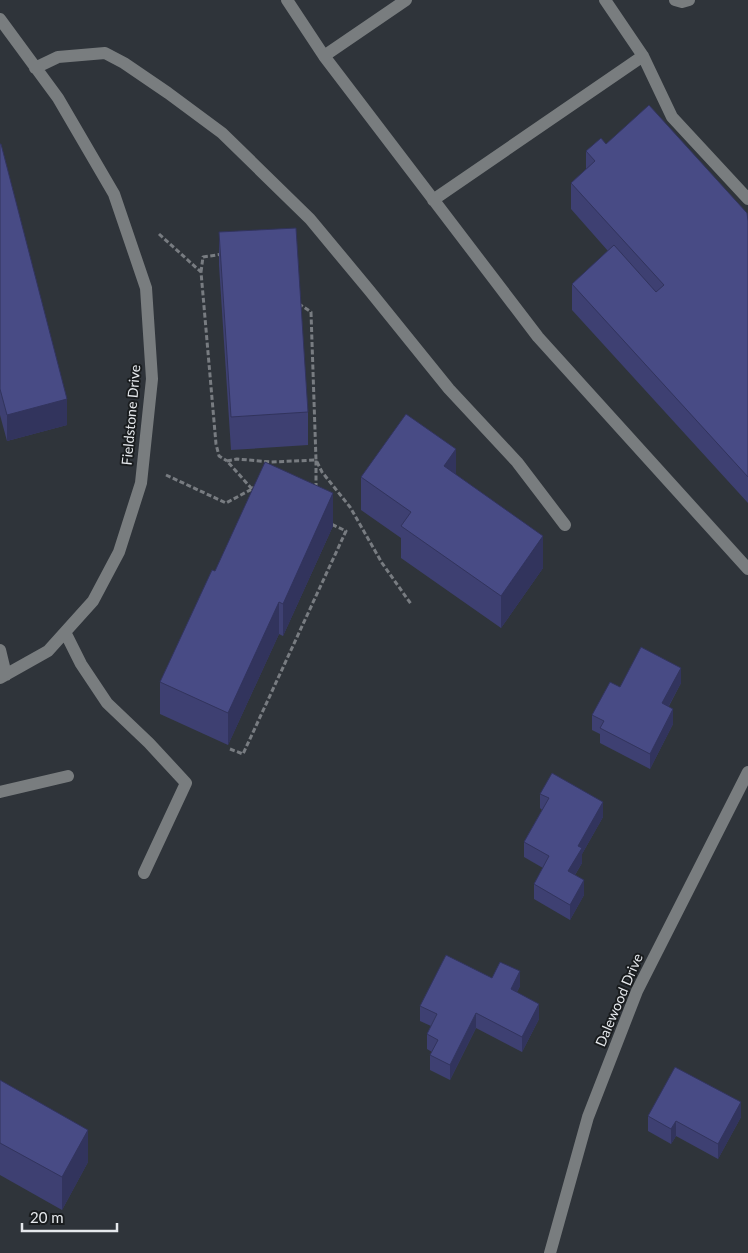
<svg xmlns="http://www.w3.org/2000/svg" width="748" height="1253" font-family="Lato,sans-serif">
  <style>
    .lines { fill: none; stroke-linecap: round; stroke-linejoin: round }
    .path { stroke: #787c81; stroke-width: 3; stroke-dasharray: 5 2.5; stroke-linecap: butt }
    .minor { stroke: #797d7f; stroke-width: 12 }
    .wall { fill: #3e4072 }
    .shaded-wall { fill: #32345d }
    .building { fill: #484b85; stroke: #32345d }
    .labels { text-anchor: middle; stroke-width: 4; stroke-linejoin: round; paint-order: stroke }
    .street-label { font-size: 14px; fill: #e5e8ec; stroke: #191c1e }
  </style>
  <rect width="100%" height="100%" fill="#2f343a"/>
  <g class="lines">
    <path class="path" d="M 159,234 L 201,272 L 216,444 L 219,456 L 227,461
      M 201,272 L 203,257 L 223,254
      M 166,475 L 226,503 L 252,489 L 254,487
      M 316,488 L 316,460 L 322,472 L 350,507 L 382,563 L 411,604
      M 252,489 L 227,461 L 237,459 L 271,462 L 316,460 L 311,312 L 299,304
      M 230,749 L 243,754 L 346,531 L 331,524"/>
    <path class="minor" d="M 287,0 L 324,56
      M 406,0 L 324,56 L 538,337 L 748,569
      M 605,0 L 643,56 L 672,117 L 748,199
      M 675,0 L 682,2 L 689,0
      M 0,19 L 58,98 L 114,194 L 146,288 L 152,379 L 141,483 L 119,552 L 93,601 L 48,651 L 0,678
      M 35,68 L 58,57 L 105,53 L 124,63 L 168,93 L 222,133 L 310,219 L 369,290 L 449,389 L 517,462 L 565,525
      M 433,200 L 643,56
      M 65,632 L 81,664 L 107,703 L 149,743 L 186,783 L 144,873
      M 0,650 L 6,675
      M 0,792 L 68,776
      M 550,1253 L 588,1117 L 637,991 L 748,772"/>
  </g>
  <path class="wall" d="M 0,144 L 67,425 L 7,441 L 0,415 Z
    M 606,144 L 748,221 L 748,503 L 572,310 L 572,284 L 608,251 L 571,209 L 571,183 L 586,169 L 586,151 Z
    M 219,232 L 308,412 L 308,445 L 231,450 L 219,265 Z
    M 456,475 L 543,568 L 501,628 L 401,558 L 401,538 L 361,510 L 361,477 Z
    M 333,526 L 283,636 L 279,634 L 228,745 L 160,714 L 160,682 L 215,571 Z
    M 681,683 L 669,706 L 673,724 L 650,769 L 600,743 L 600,734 L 592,730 L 592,715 L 620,687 Z
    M 540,794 L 603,817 L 582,854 L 582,863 L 575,875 L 584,895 L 570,920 L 534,899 L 534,884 L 543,868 L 524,857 L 524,842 L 542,810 L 540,808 Z
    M 492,978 L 520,986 L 517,992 L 539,1019 L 522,1052 L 476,1028 L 450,1080 L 430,1070 L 430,1055 L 432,1052 L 427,1049 L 427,1034 L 431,1026 L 420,1021 L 420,1006 Z
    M 0,1080 L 88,1162 L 62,1210 L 0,1175 Z
    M 648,1116 L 741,1117 L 718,1159 L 676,1136 L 671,1144 L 648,1131 Z"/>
  <path class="shaded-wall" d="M 67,399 L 67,425 L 7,441 L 7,415 Z
    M 456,449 L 456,482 L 444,466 Z
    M 333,493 L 333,526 L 283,636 L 283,604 Z
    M 543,536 L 543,568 L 501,628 L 501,596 Z
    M 279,602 L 279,634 L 228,745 L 228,713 Z
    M 681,668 L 681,683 L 662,718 L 662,703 Z
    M 673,709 L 673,724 L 650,769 L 650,754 Z
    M 603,802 L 603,817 L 582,854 L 582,863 L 568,886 L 568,871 L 578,846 Z
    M 584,880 L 584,895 L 570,920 L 570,905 Z
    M 520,971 L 520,986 L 511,1004 L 511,989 Z
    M 539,1004 L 539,1019 L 522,1052 L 522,1037 Z
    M 476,1013 L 476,1028 L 450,1080 L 450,1065 Z
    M 741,1102 L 741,1117 L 718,1159 L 718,1144 Z
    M 676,1121 L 676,1136 L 671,1144 L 671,1129 Z
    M 88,1130 L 88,1162 L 62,1210 L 62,1177 Z"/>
  <path class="building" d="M 649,105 L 747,213 L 748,221 L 748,477 L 572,284 L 614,245 L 656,292 L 664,285 L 571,183 L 595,161 L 586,151 L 601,138 L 606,144 Z
    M 0,144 L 1,144 L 67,399 L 7,415 L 0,389 Z
    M 296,228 L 308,412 L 231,417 L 219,232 Z
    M 406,414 L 456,449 L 444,466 L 543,536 L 501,596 L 401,526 L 411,512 L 361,477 Z
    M 265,462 L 333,493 L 283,604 L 279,602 L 228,713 L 160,682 L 212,570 L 215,571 Z
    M 641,647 L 681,668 L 662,703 L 673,709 L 650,754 L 600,728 L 604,721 L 592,715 L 610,682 L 620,687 Z
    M 552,773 L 603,802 L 578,846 L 582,848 L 568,871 L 584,880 L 570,905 L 534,884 L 549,856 L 524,842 L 549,798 L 540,794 Z
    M 446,955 L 492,978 L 500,962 L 520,971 L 511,989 L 539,1004 L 522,1037 L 476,1013 L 450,1065 L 430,1055 L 438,1040 L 427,1034 L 437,1014 L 420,1006 Z
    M 675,1067 L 741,1102 L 718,1144 L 676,1121 L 671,1129 L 648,1116 Z
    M 0,1080 L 88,1130 L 62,1177 L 0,1143 Z"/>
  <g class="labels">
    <g class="street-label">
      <text transform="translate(131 415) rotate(-85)" y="5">Fieldstone Drive</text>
      <text transform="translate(619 1000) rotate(-67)" y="5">Dalewood Drive</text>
    </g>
  </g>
  <path d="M22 1223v8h95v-8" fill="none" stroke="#e5e8ec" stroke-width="2.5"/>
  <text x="30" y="1223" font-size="15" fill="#e5e8ec" stroke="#191c1e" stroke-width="4" paint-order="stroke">20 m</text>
</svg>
